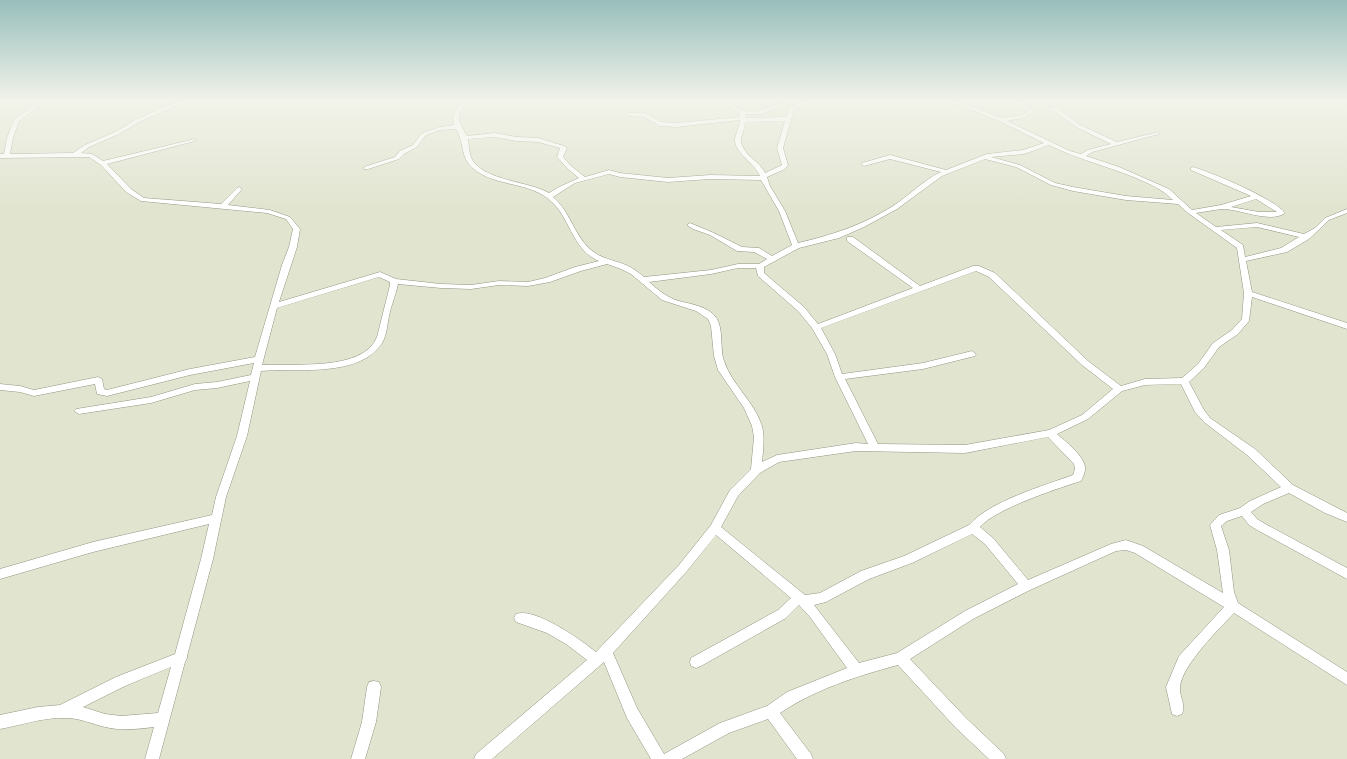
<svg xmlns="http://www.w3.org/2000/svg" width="1347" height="759" font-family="'Sofia Sans Condensed',sans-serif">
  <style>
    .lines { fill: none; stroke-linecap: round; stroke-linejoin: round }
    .minor-casing { stroke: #919481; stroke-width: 1 }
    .minor { fill: #fff; fill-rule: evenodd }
  </style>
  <rect width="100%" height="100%" fill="#e1e5d0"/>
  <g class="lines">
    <g class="minor-casing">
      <path id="minor" d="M 28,100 L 33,100 L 37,105 L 37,108 L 19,121 L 13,138 L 10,154 L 73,153 L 85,145 L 115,132 L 137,119 L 166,106 L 182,100 L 190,100 L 141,121 L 119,134 L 89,147 L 81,153 L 92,154 L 103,161 L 195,139 L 195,141 L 107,164 L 131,189 L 144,198 L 221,204 L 237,188 L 239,187 L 242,189 L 228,205 L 270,210 L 290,217 L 300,229 L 297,247 L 279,302 L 380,272 L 396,279 L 441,284 L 471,285 L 499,281 L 528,282 L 545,278 L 575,267 L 599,261 C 573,250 571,221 553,203 C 530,179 489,189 468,163 C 462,155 463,140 456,129 L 440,130 L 429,134 L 425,136 L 417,147 L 404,154 L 399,159 L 368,169 L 364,169 L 364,167 L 395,157 L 400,151 L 413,145 L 421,134 L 425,132 L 440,127 L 454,125 L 453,117 L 461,100 L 467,100 C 456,117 457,119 467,136 L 494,133 L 517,137 L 538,138 L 564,146 L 567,148 L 563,157 L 571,166 L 585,177 L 609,170 L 620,173 L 668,178 L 710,175 L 760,176 C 755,163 734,153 735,139 C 736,133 739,127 740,120 L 676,127 L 660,126 L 644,117 L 629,116 L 627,115 L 627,113 L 645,113 L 661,122 L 676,123 L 740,117 L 740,114 L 723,100 C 733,100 733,107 741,110 C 753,115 770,107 781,103 L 784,105 L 762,114 L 745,114 L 746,118 L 786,117 L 790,108 L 806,100 L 812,100 L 794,110 L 793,113 L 783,148 L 788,165 L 785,169 L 767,177 L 770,186 L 785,211 L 798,243 C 832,235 863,225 893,206 C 909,196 923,180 941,172 L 890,159 L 864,166 L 861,164 L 862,163 L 890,155 L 946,170 L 987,154 L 1023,150 L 1044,143 L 999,121 L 947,100 L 954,100 L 1001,118 L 1019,116 L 1028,112 L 1013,100 L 1019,100 L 1034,112 L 1022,118 L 1007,121 L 1070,151 L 1081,154 L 1088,150 L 1111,144 L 1076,127 L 1051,109 L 1051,107 L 1055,107 L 1080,125 L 1117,142 L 1159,132 L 1159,134 L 1092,152 L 1086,156 L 1119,167 L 1169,189 L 1192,210 L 1221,205 L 1251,196 L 1191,170 L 1191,168 L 1193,167 C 1213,173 1273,198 1285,213 C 1270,224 1238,208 1221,209 C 1213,210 1204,212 1196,213 L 1216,227 L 1257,223 L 1304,234 L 1315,228 L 1325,218 L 1347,209 L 1347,213 L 1329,220 L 1309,239 L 1287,252 L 1246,261 L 1252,292 L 1347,323 L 1347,329 L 1252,297 L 1249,321 L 1238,334 L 1219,347 L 1204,368 L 1189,382 L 1204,410 L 1210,418 L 1255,449 L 1293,485 L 1347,513 L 1347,522 L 1325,513 L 1289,493 L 1263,504 L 1251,512 L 1257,519 L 1267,525 L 1347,568 L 1347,579 L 1259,531 L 1249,525 L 1242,516 L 1227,521 L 1221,526 L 1229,550 L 1234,592 L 1238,603 L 1347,672 L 1347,685 L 1234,613 C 1219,629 1182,665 1180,687 C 1179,696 1186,704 1182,714 L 1177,716 L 1172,714 L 1166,687 L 1179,656 L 1224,607 L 1135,553 L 1126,550 L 1116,551 L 1030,590 L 973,619 L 910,659 L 966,718 L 1004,754 L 1006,759 L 989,759 L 956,728 L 898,665 C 857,676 816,689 780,713 L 811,754 L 813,759 L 797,759 L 768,719 L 729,733 L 682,759 L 651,759 L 627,718 L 604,662 L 492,759 L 474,759 L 476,754 L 587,660 L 566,644 L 547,633 L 516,622 L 514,618 L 516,614 C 535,607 581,640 596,652 L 679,565 L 711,525 L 730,490 L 751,469 L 754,437 L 752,426 L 744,408 L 718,370 L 714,356 L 711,326 L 708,319 L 696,311 L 662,300 L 631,274 L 621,269 L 607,264 L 581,271 L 550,282 L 528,286 L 499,285 L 471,289 L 441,288 L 398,284 C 396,295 391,305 389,316 C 387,325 387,335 382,343 C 360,378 296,368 261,371 L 247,436 L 226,497 L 213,559 L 187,656 L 187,658 L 185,662 L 159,759 L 145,759 L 154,727 C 138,729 121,731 105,727 C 92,724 80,718 66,718 C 44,717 22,725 0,729 L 0,715 L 38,707 L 60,705 L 116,677 L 175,654 L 201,559 L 209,524 L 93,552 L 0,579 L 0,569 L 93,542 L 212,515 L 216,497 L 237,436 L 250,381 L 217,388 L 195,390 L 151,403 L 79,414 L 74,411 L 76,409 L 151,397 L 195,384 L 217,382 L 251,375 L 254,363 L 190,375 L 107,396 L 97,394 L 95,384 L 34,396 L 20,392 L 0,390 L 0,384 L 20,386 L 34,390 L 98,377 L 102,379 L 104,389 L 107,390 L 190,369 L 255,357 L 282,265 L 289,247 L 293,229 L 286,219 L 267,213 L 141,201 L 126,192 L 101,165 L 89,157 L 0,158 L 0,154 L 4,154 L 7,138 L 14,120 L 31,107 ZM 785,121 L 777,148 L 782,165 L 765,173 C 760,161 742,155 741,140 C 741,135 745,128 745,122 ZM 494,137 L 517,141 L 538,142 L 560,148 L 557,157 L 567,168 L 579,178 L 559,187 L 549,193 C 528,181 487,181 473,161 C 469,155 469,146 468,139 ZM 1049,145 C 1077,159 1107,166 1136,178 C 1150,184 1162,189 1173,200 L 1126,196 L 1073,187 L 1055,183 L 1020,165 L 991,157 L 1024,154 ZM 985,159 L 1016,167 L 1051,185 L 1073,191 L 1126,200 L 1178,204 L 1188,213 L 1237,248 L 1244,293 L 1242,319 L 1232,330 L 1213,343 L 1198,364 L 1182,378 L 1145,379 L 1121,386 L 1088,361 L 995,273 L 979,266 L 973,266 L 920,286 L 853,237 L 847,237 L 847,241 L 913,288 L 818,324 L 804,307 L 764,273 L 764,267 L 799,248 L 839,238 L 864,227 L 897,209 L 942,176 ZM 609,174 L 620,177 L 668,182 L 710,179 L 761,180 L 779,211 L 792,245 L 772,256 L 759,248 L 742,247 L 714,233 L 690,223 L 687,225 L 693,229 L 710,235 L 737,251 L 754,252 L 767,259 L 759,264 L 738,264 L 711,270 L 644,277 C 639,273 633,268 626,265 C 614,260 601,259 590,249 C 574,235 570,211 553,197 L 575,183 ZM 1256,199 L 1277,212 L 1259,212 L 1231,207 ZM 1257,227 L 1299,237 L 1281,248 L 1245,257 L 1243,245 L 1221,230 ZM 738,268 L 756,268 L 758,276 L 798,311 L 812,328 L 827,354 L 835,377 L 868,444 L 856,443 L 777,455 L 762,462 C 763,450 765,438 762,426 C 754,401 732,385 724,361 C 719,346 725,325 713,314 C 702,304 686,304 673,299 C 664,295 656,288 649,282 L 711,274 ZM 976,271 L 989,277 L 1082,365 L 1113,389 L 1082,415 L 1049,430 L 965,445 L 878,444 L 845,379 L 923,369 L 975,356 L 976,354 L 972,351 L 923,363 L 842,374 L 835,354 L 821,328 ZM 379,277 L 390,282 L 390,285 L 377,337 C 363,372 293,363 262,365 L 277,308 ZM 1181,384 L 1195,412 L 1204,422 L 1247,455 L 1281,487 L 1250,501 L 1240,508 L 1219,515 L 1210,525 L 1217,550 L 1223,593 L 1143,546 L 1126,540 L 1111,544 L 1028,580 L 993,538 L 980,527 C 995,509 1056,489 1081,481 C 1083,477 1085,473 1085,469 C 1086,457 1065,441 1057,434 L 1088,419 L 1122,391 L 1145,385 ZM 1048,437 L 1074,464 L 1075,469 L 1073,475 C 1043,486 990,501 969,525 L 904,556 L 861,571 L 820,593 L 805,595 L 721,527 L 738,496 L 760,473 L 779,462 L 856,451 L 965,453 ZM 972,534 L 985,544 L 1018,584 L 965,611 L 897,653 L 859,663 L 814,605 L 826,602 L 869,579 L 912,563 ZM 716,535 L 791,598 L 778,610 L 691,658 L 690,662 L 691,666 L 696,668 L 701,666 L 786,618 L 799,605 L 810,617 L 847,668 L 787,692 L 767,706 L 720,723 L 664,754 L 637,708 L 613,653 L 687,571 ZM 171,667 L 158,713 L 121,716 L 105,714 L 83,707 L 125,686 Z
        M 374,681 L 379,682 L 381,687 L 376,722 L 365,759 L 351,759 L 362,722 L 367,687 L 369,682 Z"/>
    </g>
    <use href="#minor" class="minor"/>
  </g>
  <linearGradient id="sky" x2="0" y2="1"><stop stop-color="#98bebb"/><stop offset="0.49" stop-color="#f2f3ea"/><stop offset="1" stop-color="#f2f3ea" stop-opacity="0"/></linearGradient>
  <rect width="1347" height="206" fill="url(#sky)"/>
</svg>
